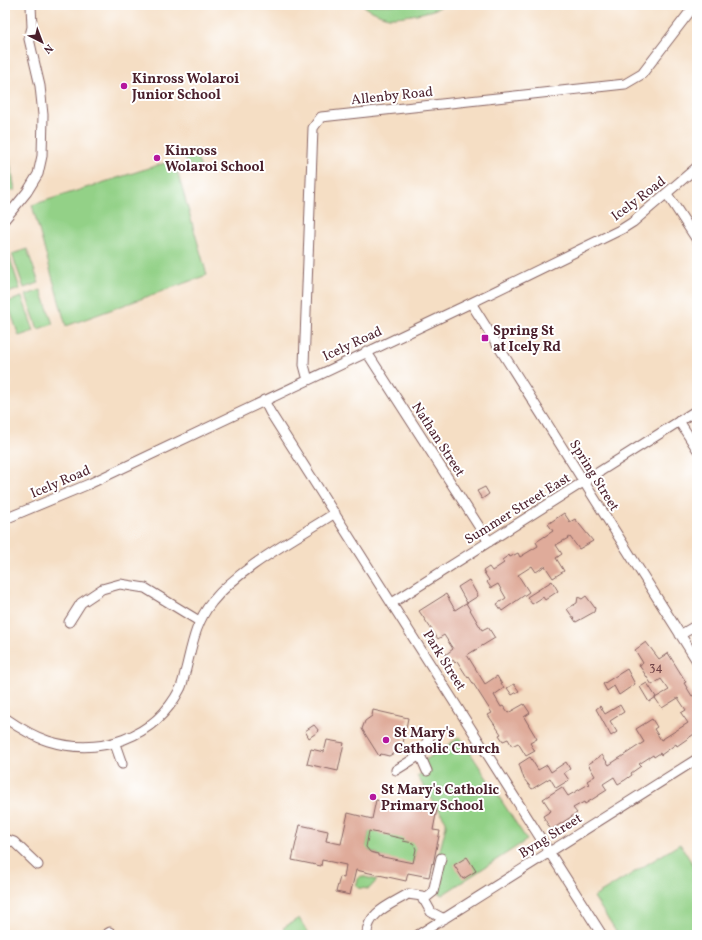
<svg xmlns="http://www.w3.org/2000/svg" width="702" height="940" font-family="Vollkorn,serif">
  <style>
    .green { fill: #93d187; stroke: #6e7859 }
    .building { fill: #dfab9a; fill-rule: evenodd }
    .lines { fill: none; stroke-linecap: round; stroke-linejoin: round }
    .minor-casing { stroke: #866261; stroke-width: 11 }
    .minor { stroke: #fff; stroke-width: 9 }
    .poi-dot { fill: #b5179e; stroke: #fff; stroke-width: 1.5 }
    .labels { text-anchor: middle; stroke-width: 4; stroke-linejoin: round; paint-order: stroke }
    .number-label { font-size: 12px; fill: #6f4247 }
    .poi-label { font-size: 14px; font-weight: bold; fill: #4a1f2b; stroke: #fff; text-anchor: start }
    .street-label { font-size: 14px; fill: #4a1f2b; stroke: #fff }
  </style>
  <rect width="100%" height="100%" fill="#fff"/>
  <filter id="ink" filterUnits="userSpaceOnUse"><feTurbulence type="fractalNoise" baseFrequency=".025" numOctaves="2"/><feDisplacementMap in="SourceGraphic" scale="8" xChannelSelector="R" yChannelSelector="G"/><feConvolveMatrix kernelMatrix="1 2 1 2 8 2 1 2 1" color-interpolation-filters="sRGB"/></filter>
  <filter id="wash" filterUnits="userSpaceOnUse"><feTurbulence type="fractalNoise" baseFrequency=".012" numOctaves="4" result="noise"/><feDisplacementMap in="SourceGraphic" scale="16" xChannelSelector="R" yChannelSelector="G"/><feGaussianBlur stdDeviation="0.9" result="paint"/><feColorMatrix in="noise" values="0 0 0 0 0 0 0 0 0 0 0 0 0 0 0 0 0 1.4 0 .05"/><feComposite in="paint" operator="in"/></filter>
  <g filter="url(#wash)">
    <rect width="100%" height="100%" fill="#f5dec4"/>
    <path class="green" d="M 363,5 L 443,5 C 436,12 399,18 389,17 C 382,16 368,10 363,5 Z
      M 194,149 L 202,171 L 192,175 L 183,153 Z
      M 5,156 L 9,156 L 15,190 L 5,192 Z
      M 174,160 L 207,275 L 66,326 L 32,205 Z
      M 27,249 L 39,283 L 24,288 L 12,254 Z
      M 9,255 L 20,289 L 5,294 L 5,256 Z
      M 41,290 L 53,324 L 38,329 L 26,295 Z
      M 22,297 L 34,331 L 19,336 L 7,302 Z
      M 460,737 L 527,840 L 442,895 L 435,891 L 438,858 L 446,826 L 446,821 L 417,776 L 428,770 L 424,761 Z
      M 420,828 L 413,865 L 378,856 L 378,854 L 365,849 L 369,831 Z
      M 680,844 L 697,871 L 697,935 L 618,935 L 594,897 Z
      M 361,876 L 377,880 L 369,889 L 359,888 L 356,886 L 358,879 Z
      M 299,918 L 309,935 L 287,935 L 283,928 Z"/>
    <g id="blocks">
      <path class="building" d="M 485,487 L 489,494 L 482,499 L 477,491 Z
        M 564,513 L 570,522 L 575,519 L 593,541 L 579,549 L 570,537 L 556,545 L 562,554 L 556,558 L 564,571 L 553,578 L 545,566 L 536,572 L 532,566 L 518,575 L 529,592 L 502,611 L 497,604 L 506,598 L 498,584 L 491,588 L 487,582 L 489,580 L 483,571 L 489,567 L 492,571 L 504,563 L 502,560 L 509,555 L 510,557 L 518,553 L 520,557 L 538,546 L 536,542 L 553,531 L 548,524 Z
        M 469,580 L 478,596 L 467,603 L 458,587 Z
        M 552,581 L 558,591 L 545,600 L 543,597 L 532,604 L 527,597 Z
        M 446,594 L 455,610 L 466,603 L 482,630 L 488,627 L 495,638 L 467,655 L 485,684 L 497,676 L 504,688 L 494,695 L 501,707 L 503,706 L 508,713 L 524,704 L 530,713 L 524,717 L 537,739 L 530,743 L 535,751 L 526,756 L 518,743 L 512,746 L 508,739 L 503,741 L 499,735 L 501,734 L 488,715 L 492,713 L 469,677 L 468,678 L 457,661 L 455,663 L 453,660 L 450,662 L 445,655 L 453,649 L 444,635 L 438,639 L 419,611 Z
        M 586,596 L 595,608 L 594,612 L 576,622 L 567,609 L 577,603 L 578,597 L 582,599 Z
        M 646,642 L 659,659 L 668,653 L 686,682 L 684,683 L 692,696 L 694,695 L 697,699 L 697,732 L 677,746 L 676,744 L 661,755 L 660,753 L 654,757 L 653,755 L 639,764 L 641,766 L 631,773 L 632,775 L 625,780 L 618,784 L 614,777 L 603,784 L 607,790 L 585,804 L 584,802 L 573,808 L 577,813 L 551,830 L 543,816 L 551,811 L 543,799 L 562,787 L 568,796 L 589,784 L 587,781 L 595,776 L 588,764 L 590,763 L 602,755 L 609,765 L 644,742 L 636,729 L 652,719 L 657,727 L 654,729 L 661,740 L 688,723 L 681,713 L 686,710 L 678,698 L 662,708 L 655,698 L 669,690 L 661,679 L 652,685 L 639,665 L 643,663 L 635,650 Z
        M 627,669 L 635,684 L 619,695 L 614,686 L 607,691 L 603,684 Z
        M 647,683 L 656,697 L 649,702 L 640,687 Z
        M 514,684 L 519,691 L 512,695 L 507,688 Z
        M 620,705 L 624,712 L 610,721 L 617,732 L 611,736 L 596,709 L 600,706 L 605,714 Z
        M 373,710 L 408,718 L 401,753 L 396,752 L 389,756 L 381,754 L 379,756 L 362,729 L 365,721 L 372,716 Z
        M 314,725 L 319,731 L 309,738 L 305,731 Z
        M 327,740 L 344,743 L 338,771 L 307,764 L 311,749 L 324,752 Z
        M 530,757 L 538,770 L 547,765 L 551,772 L 566,762 L 570,769 L 564,773 L 569,780 L 556,788 L 550,778 L 532,789 L 524,779 L 519,764 Z
        M 376,800 L 422,810 L 423,806 L 437,809 L 433,830 L 440,831 L 433,864 L 432,863 L 429,877 L 408,873 L 406,881 L 356,870 L 350,895 L 336,892 L 340,877 L 344,878 L 346,865 L 322,860 L 321,866 L 292,860 L 300,825 L 328,831 L 326,841 L 341,844 L 348,813 L 372,819 ZM 369,831 L 404,839 L 403,841 L 413,843 L 416,849 L 413,863 L 378,856 L 378,854 L 370,852 L 366,847 Z
        M 467,857 L 476,871 L 463,879 L 454,865 Z"/>
    </g>
  </g>
  <g filter="url(#ink)">
    <use href="#blocks" fill-opacity="0" stroke="#866261" stroke-width="1"/>
    <g class="lines">
      <g class="minor-casing">
        <path id="minor" d="M 667,194 L 697,240
          M 5,219 L 27,192 L 38,174 L 42,156 L 43,115 L 40,86 L 29,39 L 32,27 L 31,5
          M 471,303 L 697,661
          M 366,351 L 489,542
          M 308,380 L 304,365 L 313,128 L 321,117 L 625,84 L 642,74 L 695,5
          M 264,400 L 270,412 L 602,935
          M 679,421 L 697,449
          M 5,519 L 89,484 L 471,303 L 622,229 L 633,222 L 697,167
          M 392,603 L 697,410
          M 69,622 L 81,603 L 102,589 L 120,584 L 145,588 L 199,621
          M 680,635 L 697,625
          M 5,718 C 18,727 32,736 48,741 C 99,757 155,738 180,689 C 183,684 184,675 186,669 C 192,645 196,621 212,602 C 240,567 297,538 335,513
          M 115,744 L 122,764
          M 396,770 L 420,755
          M 427,771 L 420,755 L 430,736
          M 5,839 L 14,842 L 38,865
          M 423,900 L 433,892 L 441,858
          M 105,935 L 110,932
          M 367,935 C 366,913 392,904 408,894 L 422,896 L 431,912 L 444,919
          M 418,935 L 697,759"/>
      </g>
      <use href="#minor" class="minor"/>
    </g>
  </g>
  <g class="poi-dot">
    <circle cx="124" cy="86" r="4"/>
    <circle cx="157" cy="158" r="4"/>
    <rect x="481" y="334" width="8" height="8" rx="2"/>
    <circle cx="386" cy="740" r="4"/>
    <circle cx="373" cy="797" r="4"/>
  </g>
  <g class="labels">
    <g class="number-label">
      <text x="656" y="671">34</text>
    </g>
    <g class="poi-label">
      <text x="132" y="83">Kinross Wolaroi<tspan x="132" dy="16">Junior School</tspan></text>
      <text x="165" y="155">Kinross<tspan x="165" dy="16">Wolaroi School</tspan></text>
      <text x="493" y="335">Spring St<tspan x="493" dy="16">at Icely Rd</tspan></text>
      <text x="394" y="737">St Mary's<tspan x="394" dy="16">Catholic Church</tspan></text>
      <text x="381" y="794">St Mary's Catholic<tspan x="381" dy="16">Primary School</tspan></text>
    </g>
    <g class="street-label">
      <text transform="translate(392 95) rotate(-6)" y="5">Allenby Road</text>
      <text transform="translate(638 198) rotate(-37)" y="5">Icely Road</text>
      <text transform="translate(352 343) rotate(-25)" y="5">Icely Road</text>
      <text transform="translate(439 439) rotate(57)" y="5">Nathan Street</text>
      <text transform="translate(595 475) rotate(58)" y="5">Spring Street</text>
      <text transform="translate(60 481) rotate(-23)" y="5">Icely Road</text>
      <text transform="translate(517 508) rotate(-32)" y="5">Summer Street East</text>
      <text transform="translate(445 660) rotate(58)" y="5">Park Street</text>
      <text transform="translate(550 835) rotate(-32)" y="5">Byng Street</text>
    </g>
  </g>
  <rect width="702" height="940" fill="none" stroke="#fff" stroke-width="20"/>
  <g transform="translate(42 42) rotate(138)" stroke="#ffffff" stroke-width="3" paint-order="stroke">
  <path d="M0-3L7 15L0 10L-7 15Z" fill="#4a1f2b"/>
  <text y="-6" font-size="11" font-weight="bold" text-anchor="middle" fill="#4a1f2b">N</text>
  </g>
</svg>
